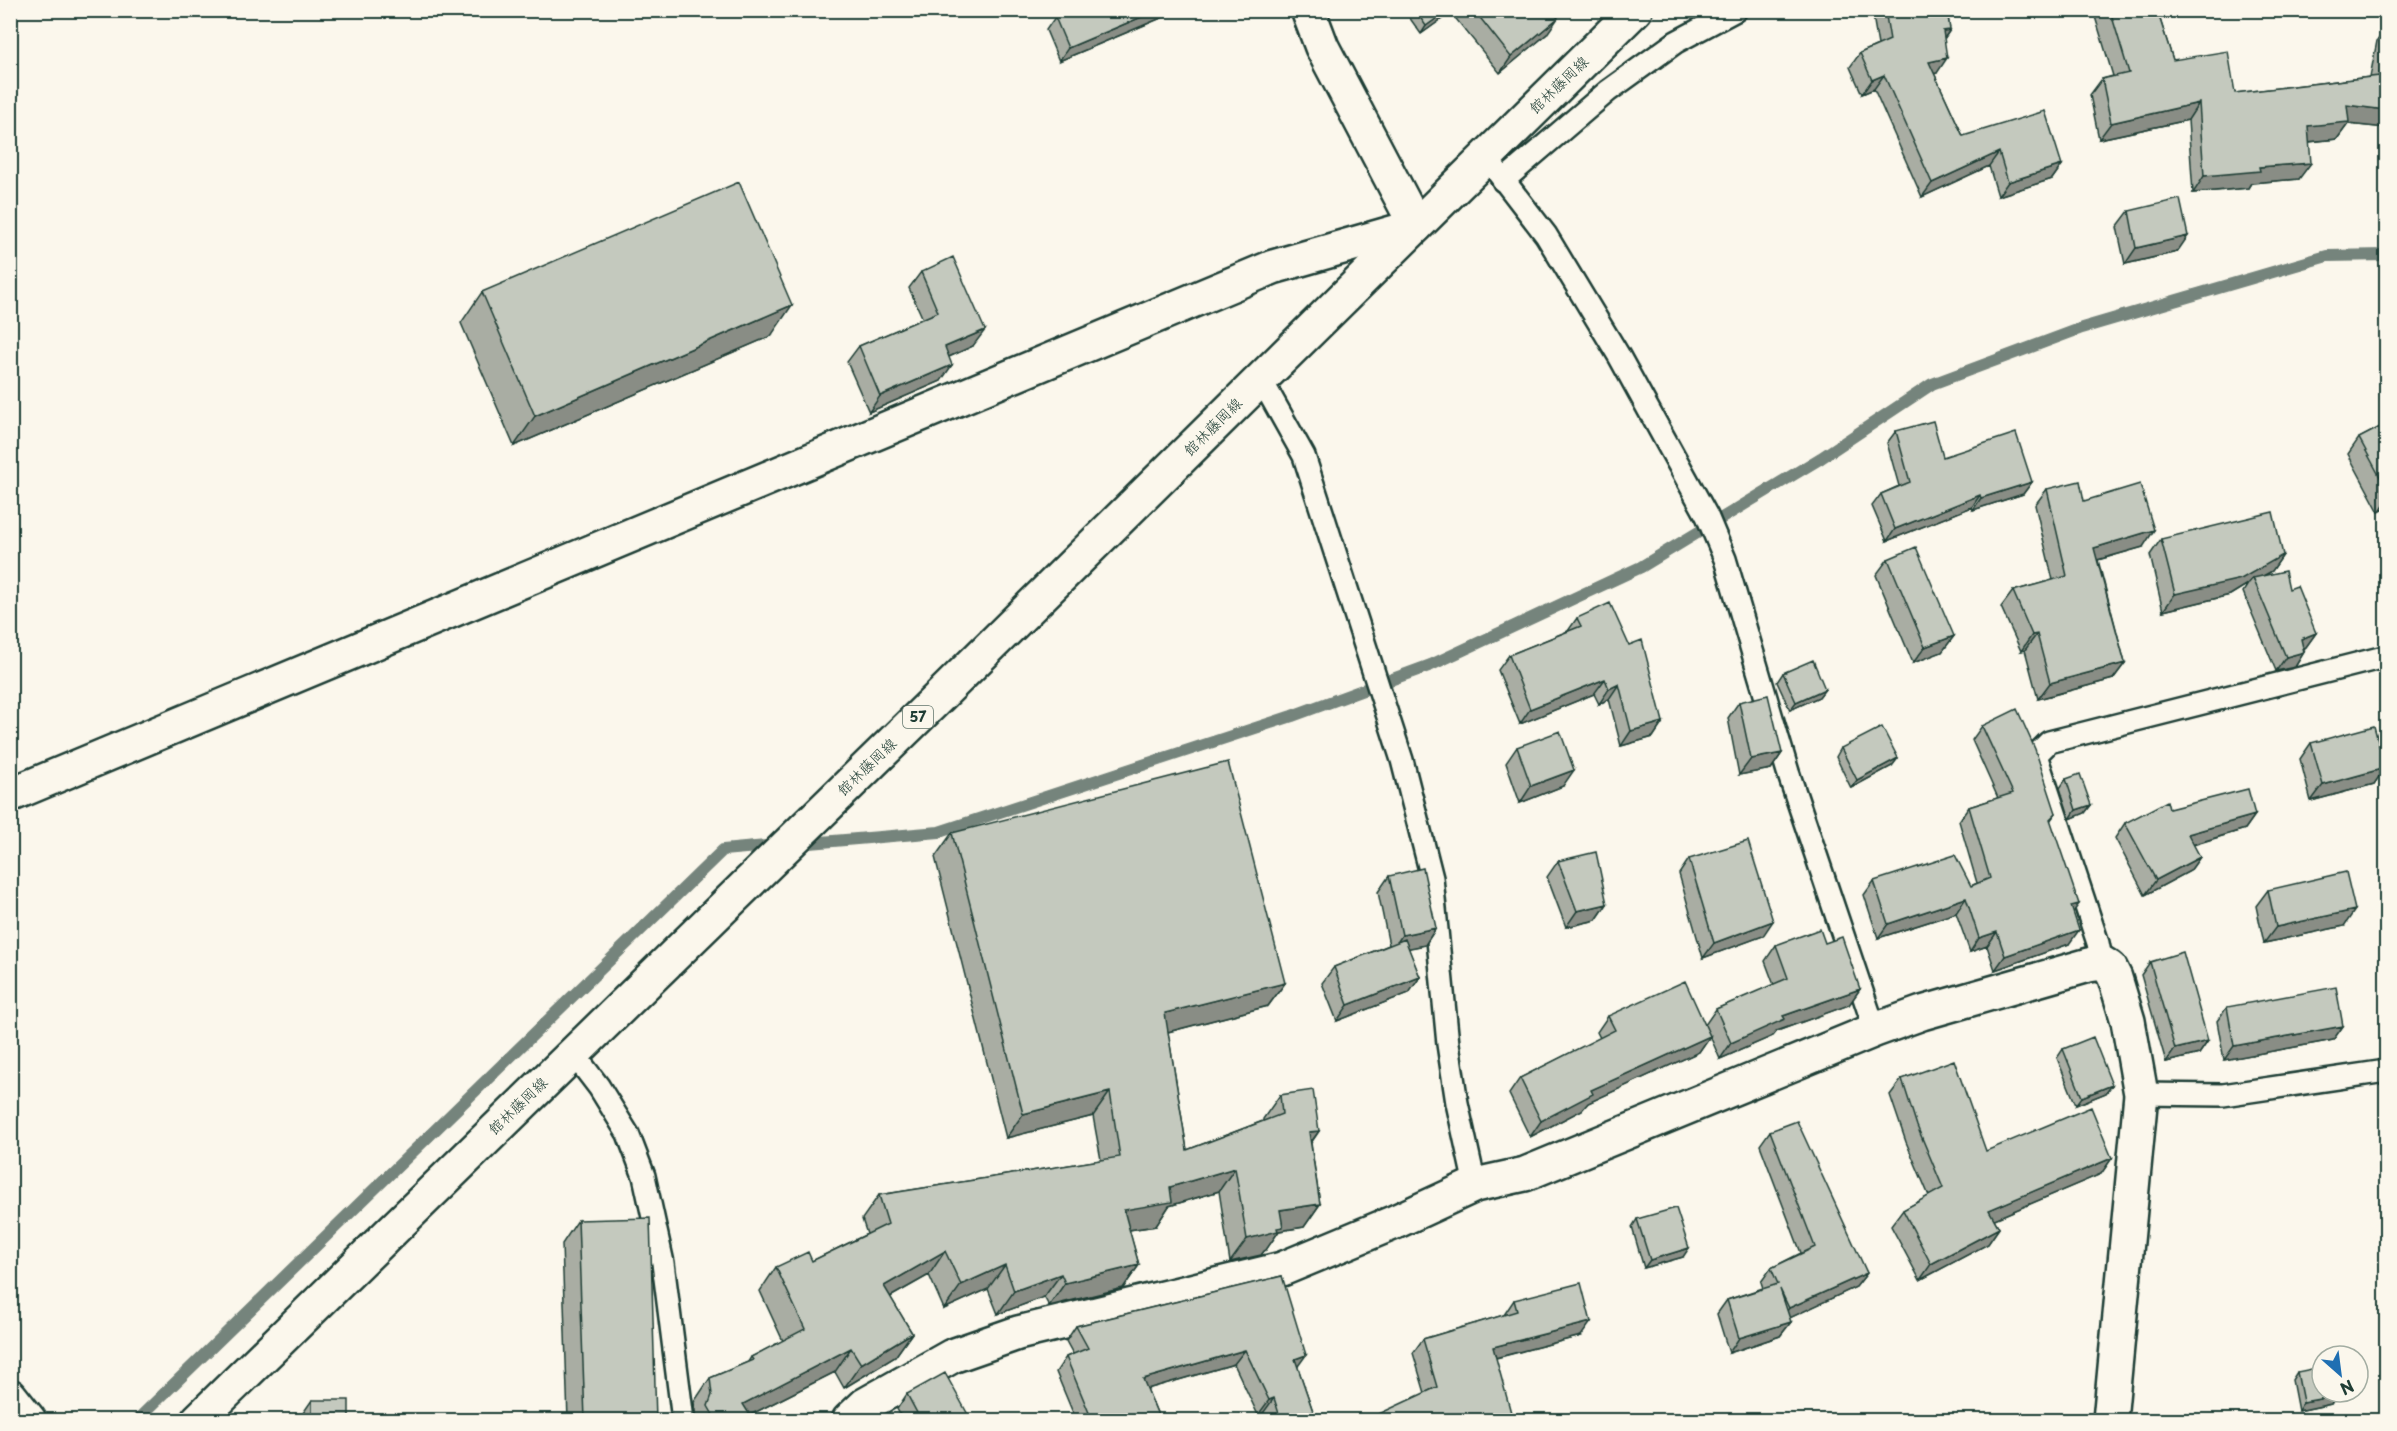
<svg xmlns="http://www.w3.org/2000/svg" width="2397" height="1431" font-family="'Playpen Sans','Klee One',sans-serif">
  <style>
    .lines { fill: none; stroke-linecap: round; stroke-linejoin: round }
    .stream { stroke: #74847b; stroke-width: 12 }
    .lane-casing { stroke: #1f3d34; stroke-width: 26 }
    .street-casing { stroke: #1f3d34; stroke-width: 38 }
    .primary-casing { stroke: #1f3d34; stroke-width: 38 }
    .lane { stroke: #fbf7ec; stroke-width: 21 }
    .street { stroke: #fbf7ec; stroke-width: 33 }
    .primary { stroke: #fbf7ec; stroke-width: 33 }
    .wall { fill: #a9ada3; stroke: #1f3d34; stroke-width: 1.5 }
    .shaded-wall { fill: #898d85; stroke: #1f3d34; stroke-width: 1.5 }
    .building { fill: #c4c9be; stroke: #1f3d34; stroke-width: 1.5 }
    .labels { text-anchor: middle; stroke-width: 4.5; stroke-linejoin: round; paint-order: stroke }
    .shield { fill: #fbf7ec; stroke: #61756b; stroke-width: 1.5 }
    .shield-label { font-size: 14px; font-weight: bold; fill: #1f3d34 }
    .street-label { font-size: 15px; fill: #1f3d34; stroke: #fbf7ec }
  </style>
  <rect width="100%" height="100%" fill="#fbf7ec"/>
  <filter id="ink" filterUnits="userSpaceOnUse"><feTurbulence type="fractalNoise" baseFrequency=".0167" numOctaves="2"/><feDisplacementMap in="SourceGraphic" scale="12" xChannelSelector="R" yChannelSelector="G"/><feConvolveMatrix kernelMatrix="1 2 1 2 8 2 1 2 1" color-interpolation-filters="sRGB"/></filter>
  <g filter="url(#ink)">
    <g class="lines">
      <path class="stream" d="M 798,844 L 939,832 L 1292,716 L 1431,665 L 1641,567 L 1821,458 L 1932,384 L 2082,328 L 2327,256 L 2386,255
        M 137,1420 L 723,850 L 778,845"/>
      <g class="lane-casing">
        <path id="lane" d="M 1486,157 L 1546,235 L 1619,356 L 1707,516 L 1725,559 L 1788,772 L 1875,1030
          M 1503,181 L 1608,91 L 1676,42 L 1736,10
          M 1261,379 L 1304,456 L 1402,760 L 1432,878 L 1448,1044 L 1457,1103 L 1475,1185
          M 2102,963 L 2098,943 L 2036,755 L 2049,742 L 2384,657 L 2386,658
          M 573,1053 L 599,1087 L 628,1134 L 644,1176 L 663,1263 L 683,1420
          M 2141,1094 L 2223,1095 L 2386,1071"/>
      </g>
      <g class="street-casing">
        <path id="street" d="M 10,795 L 1273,267 L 1416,226 L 1322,47 L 1308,10
          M 10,1396 L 29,1420
          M 849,1420 L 865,1405 L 952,1356 L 1018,1333 L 1282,1269 L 1395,1222 L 1475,1185 L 1525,1174 L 1875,1030 L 1922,1013 L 2089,965 L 2102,963 L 2110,968 L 2115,978 L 2128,1021 L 2141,1094 L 2110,1420"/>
      </g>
      <g class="primary-casing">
        <path id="primary" d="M 198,1420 L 941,695 L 1635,10"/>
      </g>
      <use href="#lane" class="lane"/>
      <use href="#street" class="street"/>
      <use href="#primary" class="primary"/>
    </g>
    <path class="wall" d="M 1071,10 L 1180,10 L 1059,61 L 1046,30 L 1055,17 Z
      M 1404,10 L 1450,10 L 1446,16 L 1421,34 Z
      M 1454,10 L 1552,10 L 1547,34 L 1500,73 L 1452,14 Z
      M 1872,10 L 1947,10 L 1950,30 L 1944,39 L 1937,73 L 1934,73 L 1963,136 L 2062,165 L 2052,179 L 1998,196 L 1989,166 L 1922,197 L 1874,89 L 1862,94 L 1850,67 L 1860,53 L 1878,45 Z
      M 2093,10 L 2166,10 L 2158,13 L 2173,60 L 2235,93 L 2370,77 L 2377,41 L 2386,28 L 2386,128 L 2348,124 L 2337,139 L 2309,142 L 2299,179 L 2251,183 L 2248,188 L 2193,193 L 2188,120 L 2099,139 L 2090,95 L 2102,79 L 2113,76 Z
      M 2129,211 L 2177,252 L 2125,264 L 2117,227 Z
      M 921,272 L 973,346 L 949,357 L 941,381 L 869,412 L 847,362 L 859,346 L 923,319 L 909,288 Z
      M 482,292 L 771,336 L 514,446 L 461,323 Z
      M 2386,424 L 2386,508 L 2379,512 L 2348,454 L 2359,438 Z
      M 1896,431 L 1943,457 L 2032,482 L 2023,494 L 1973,510 L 1972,507 L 1887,541 L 1872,506 L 1881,494 L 1899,486 L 1887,443 Z
      M 2047,489 L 2084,501 L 2143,547 L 2098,560 L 2125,663 L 2113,679 L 2038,699 L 2025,650 L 2021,651 L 2001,607 L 2013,591 L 2053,580 L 2035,505 Z
      M 2161,539 L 2283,555 L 2272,571 L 2264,576 L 2289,589 L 2316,633 L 2306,647 L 2304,649 L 2304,652 L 2295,667 L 2276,671 L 2243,592 L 2248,584 L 2230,595 L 2163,611 L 2150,555 Z
      M 1888,559 L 1954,636 L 1942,652 L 1913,663 L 1876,575 Z
      M 1577,618 L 1663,722 L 1653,737 L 1621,746 L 1609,699 L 1599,704 L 1594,694 L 1520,724 L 1498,670 L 1509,655 L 1568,631 Z
      M 1783,673 L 1825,689 L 1819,697 L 1790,710 L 1777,682 Z
      M 1739,702 L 1782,753 L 1771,769 L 1739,775 L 1728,718 Z
      M 1982,726 L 2056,813 L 2050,821 L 2073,912 L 2069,944 L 1995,970 L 1987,946 L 1970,952 L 1956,913 L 1878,938 L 1864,895 L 1874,881 L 1971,886 L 1977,883 L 1959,821 L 1969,807 L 1998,798 L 1972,740 Z
      M 2311,743 L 2385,768 L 2374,784 L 2311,801 L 2300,759 Z
      M 1517,747 L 1563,786 L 1520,803 L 1506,763 Z
      M 1841,748 L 1898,758 L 1892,766 L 1851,788 L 1836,757 Z
      M 2066,779 L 2091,805 L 2085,813 L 2070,819 L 2060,788 Z
      M 2169,809 L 2255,815 L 2245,829 L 2193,845 L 2200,857 L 2190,871 L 2145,895 L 2115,838 L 2125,823 Z
      M 952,833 L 1285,983 L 1268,1006 L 1168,1032 L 1187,1150 L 1263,1121 L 1263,1119 L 1280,1095 L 1319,1131 L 1311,1143 L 1320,1204 L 1304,1227 L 1279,1231 L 1266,1250 L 1264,1251 L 1261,1255 L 1230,1262 L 1219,1191 L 1169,1206 L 1156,1226 L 1129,1230 L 1139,1265 L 1123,1288 L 1049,1306 L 1044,1297 L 998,1314 L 988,1289 L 944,1309 L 929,1275 L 890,1297 L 912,1333 L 895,1357 L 844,1388 L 835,1372 L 750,1415 L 753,1420 L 695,1420 L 696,1419 L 694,1402 L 710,1378 L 748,1362 L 751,1357 L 783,1341 L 760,1291 L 776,1267 L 812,1261 L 867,1234 L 862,1219 L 879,1195 L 1101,1160 L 1093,1116 L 1006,1138 L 935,857 Z
      M 1689,859 L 1763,936 L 1703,958 L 1679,874 Z
      M 1558,861 L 1607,904 L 1596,920 L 1566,927 L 1547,877 Z
      M 1389,876 L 1436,928 L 1425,945 L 1408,948 L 1420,977 L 1409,993 L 1337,1021 L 1322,983 L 1334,967 L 1389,945 L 1378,892 Z
      M 2268,890 L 2344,926 L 2264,943 L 2256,906 Z
      M 1825,943 L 1860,989 L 1849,1005 L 1777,1031 L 1773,1036 L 1720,1059 L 1710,1036 L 1699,1052 L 1588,1103 L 1582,1110 L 1530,1137 L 1509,1094 L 1520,1078 L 1600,1038 L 1597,1032 L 1608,1016 L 1705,1025 L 1716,1009 L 1774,985 L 1765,961 L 1776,945 Z
      M 2150,962 L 2208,1041 L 2199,1054 L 2166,1062 L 2141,975 Z
      M 2227,1007 L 2343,1026 L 2333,1040 L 2224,1060 L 2217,1021 Z
      M 2063,1049 L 2112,1085 L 2106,1093 L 2076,1105 L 2057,1058 Z
      M 1902,1079 L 1986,1151 L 2112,1158 L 2101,1174 L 1994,1219 L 1999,1228 L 1988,1244 L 1920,1280 L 1891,1226 L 1903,1210 L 1929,1196 L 1906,1142 L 1890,1095 Z
      M 1770,1131 L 1867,1273 L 1856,1287 L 1789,1318 L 1791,1322 L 1780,1336 L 1729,1353 L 1717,1314 L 1727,1300 L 1763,1288 L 1761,1282 L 1771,1268 L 1801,1253 L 1760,1145 Z
      M 1637,1219 L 1683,1257 L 1644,1268 L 1632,1227 Z
      M 578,1220 L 656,1420 L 568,1420 L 562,1244 Z
      M 1282,1276 L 1298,1368 L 1316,1420 L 1267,1420 L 1264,1412 L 1258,1415 L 1234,1364 L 1147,1389 L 1160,1420 L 1076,1420 L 1056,1372 L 1066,1357 L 1073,1354 L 1066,1341 L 1076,1326 Z
      M 1514,1300 L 1581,1336 L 1496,1358 L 1425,1393 L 1413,1353 L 1423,1339 L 1504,1315 Z
      M 2297,1372 L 2336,1396 L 2331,1404 L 2298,1411 L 2292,1380 Z
      M 907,1394 L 971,1420 L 903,1420 L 897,1409 Z
      M 312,1400 L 349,1420 L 301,1420 L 301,1416 Z"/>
    <path class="shaded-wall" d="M 1158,10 L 1180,10 L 1059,61 L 1068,48 Z
      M 1448,10 L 1450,10 L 1446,16 L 1421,34 L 1426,26 Z
      M 1558,18 L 1547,34 L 1500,73 L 1511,57 Z
      M 1950,30 L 1940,44 L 1943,31 Z
      M 1947,58 L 1937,73 L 1919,76 L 1929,62 Z
      M 1884,75 L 1874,89 L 1862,94 L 1872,80 Z
      M 2199,103 L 2188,120 L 2099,139 L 2111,123 Z
      M 2347,105 L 2386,110 L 2386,128 L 2348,124 L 2337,139 L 2296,143 L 2308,126 Z
      M 1999,152 L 1989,166 L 1922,197 L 1932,183 Z
      M 2311,163 L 2299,179 L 2251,183 L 2248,188 L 2193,193 L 2204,176 L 2259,167 Z
      M 2062,165 L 2052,179 L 1998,196 L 2008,182 Z
      M 2188,236 L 2177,252 L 2125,264 L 2136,248 Z
      M 792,305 L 771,336 L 514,446 L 535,416 Z
      M 985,330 L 973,346 L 933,364 L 945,347 Z
      M 952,365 L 941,381 L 869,412 L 880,396 Z
      M 2032,482 L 2023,494 L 1973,510 L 1981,498 Z
      M 1980,495 L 1972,507 L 1887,541 L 1895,529 Z
      M 2386,502 L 2386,508 L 2379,512 Z
      M 2154,530 L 2143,547 L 2083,564 L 2094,548 Z
      M 2283,555 L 2272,571 L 2254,581 L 2253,578 L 2248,584 L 2230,595 L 2163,611 L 2175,594 Z
      M 2316,633 L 2306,647 L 2291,653 L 2301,639 Z
      M 2037,634 L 2025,650 L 2021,651 L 2032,635 Z
      M 1954,636 L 1942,652 L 1913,663 L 1925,647 Z
      M 2304,652 L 2295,667 L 2276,671 L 2286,657 Z
      M 2125,663 L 2113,679 L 2038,699 L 2050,683 Z
      M 1605,679 L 1594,694 L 1520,724 L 1530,709 Z
      M 1619,684 L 1609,699 L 1599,704 L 1609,689 Z
      M 1825,689 L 1819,697 L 1790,710 L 1796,702 Z
      M 1663,722 L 1653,737 L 1621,746 L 1631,731 Z
      M 1782,753 L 1771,769 L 1739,775 L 1751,759 Z
      M 1898,758 L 1892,766 L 1851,788 L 1857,780 Z
      M 2385,768 L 2374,784 L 2311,801 L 2323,785 Z
      M 1574,770 L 1563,786 L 1520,803 L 1531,786 Z
      M 2091,805 L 2085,813 L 2070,819 L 2076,810 Z
      M 2255,815 L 2245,829 L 2178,849 L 2188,834 Z
      M 2200,857 L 2190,871 L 2145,895 L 2156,880 Z
      M 1966,898 L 1956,913 L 1878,938 L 1888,924 Z
      M 1607,904 L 1596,920 L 1566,927 L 1577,911 Z
      M 2079,904 L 2069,918 L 2071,906 Z
      M 2355,910 L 2344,926 L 2264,943 L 2276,927 Z
      M 1773,921 L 1763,936 L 1703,958 L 1714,943 Z
      M 1436,928 L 1425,945 L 1391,952 L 1402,935 Z
      M 2079,930 L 2069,944 L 1995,970 L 2005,956 Z
      M 1997,932 L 1987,946 L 1970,952 L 1979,938 Z
      M 1420,977 L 1409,993 L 1337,1021 L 1348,1005 Z
      M 1285,983 L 1268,1006 L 1148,1037 L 1165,1013 Z
      M 1860,989 L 1849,1005 L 1777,1031 L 1773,1036 L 1720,1059 L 1731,1043 L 1783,1016 Z
      M 2343,1026 L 2333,1040 L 2224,1060 L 2234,1046 Z
      M 1710,1036 L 1699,1052 L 1588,1103 L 1582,1110 L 1530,1137 L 1541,1121 L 1591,1090 Z
      M 2208,1041 L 2199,1054 L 2166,1062 L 2175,1049 Z
      M 2112,1085 L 2106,1093 L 2076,1105 L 2082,1097 Z
      M 1110,1092 L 1093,1116 L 1006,1138 L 1023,1114 Z
      M 1319,1131 L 1302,1155 L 1309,1132 Z
      M 2112,1158 L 2101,1174 L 1978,1226 L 1989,1210 Z
      M 1235,1168 L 1219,1191 L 1169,1206 L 1156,1226 L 1107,1233 L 1124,1210 L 1170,1187 Z
      M 1320,1204 L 1304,1227 L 1279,1231 L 1266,1250 L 1264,1251 L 1261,1255 L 1230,1262 L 1247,1239 L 1280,1210 Z
      M 1999,1228 L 1988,1244 L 1920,1280 L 1931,1264 Z
      M 1689,1248 L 1683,1257 L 1644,1268 L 1650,1260 Z
      M 945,1251 L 929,1275 L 867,1310 L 884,1286 Z
      M 1005,1265 L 988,1289 L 944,1309 L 961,1285 Z
      M 1139,1265 L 1123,1288 L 1049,1306 L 1065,1283 Z
      M 1867,1273 L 1856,1287 L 1779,1323 L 1789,1308 Z
      M 1061,1274 L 1044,1297 L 998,1314 L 1014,1291 Z
      M 1591,1322 L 1581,1336 L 1483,1361 L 1493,1347 Z
      M 1791,1322 L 1780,1336 L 1729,1353 L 1739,1338 Z
      M 912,1333 L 895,1357 L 844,1388 L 861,1364 Z
      M 851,1348 L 835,1372 L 740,1420 L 743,1404 Z
      M 1245,1350 L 1234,1364 L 1133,1393 L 1143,1379 Z
      M 1306,1355 L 1296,1369 L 1295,1359 Z
      M 2336,1396 L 2331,1404 L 2298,1411 L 2303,1402 Z
      M 1274,1398 L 1264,1412 L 1258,1415 L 1269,1400 Z"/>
    <path class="building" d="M 1071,10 L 1158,10 L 1068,48 L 1055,17 Z
      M 1415,10 L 1448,10 L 1426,26 Z
      M 1474,10 L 1552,10 L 1558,18 L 1511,57 Z
      M 1885,10 L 1947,10 L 1950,30 L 1943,31 L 1947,58 L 1929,62 L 1963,136 L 2045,111 L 2062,165 L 2008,182 L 1999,152 L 1932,183 L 1884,75 L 1872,80 L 1860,53 L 1890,40 Z
      M 2110,10 L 2157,10 L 2173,60 L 2228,51 L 2235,93 L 2379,76 L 2386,36 L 2386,110 L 2347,105 L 2349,122 L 2308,126 L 2311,163 L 2259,167 L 2260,171 L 2204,176 L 2199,103 L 2111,123 L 2102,79 L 2129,73 Z
      M 739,182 L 792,305 L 535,416 L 482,292 Z
      M 2180,199 L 2188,236 L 2136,248 L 2129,211 Z
      M 953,257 L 985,330 L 945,347 L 952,365 L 880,396 L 859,346 L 938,312 L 921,272 Z
      M 1933,421 L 1943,457 L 2016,433 L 2032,482 L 1981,498 L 1980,495 L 1895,529 L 1881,494 L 1910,482 L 1896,431 Z
      M 2386,424 L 2386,488 L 2359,438 Z
      M 2080,481 L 2084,501 L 2140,484 L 2154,530 L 2094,548 L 2125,663 L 2050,683 L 2037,634 L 2032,635 L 2013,591 L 2067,576 L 2047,489 Z
      M 2273,512 L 2283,555 L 2241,579 L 2175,594 L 2161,539 Z
      M 1916,547 L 1954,636 L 1925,647 L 1888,559 Z
      M 2285,571 L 2289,589 L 2297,586 L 2316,633 L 2301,639 L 2304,652 L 2286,657 L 2253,578 Z
      M 1610,603 L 1629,645 L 1642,640 L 1663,722 L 1631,731 L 1619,684 L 1609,689 L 1605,679 L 1530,709 L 1509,655 L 1581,626 L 1577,618 Z
      M 1813,660 L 1825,689 L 1796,702 L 1783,673 Z
      M 1768,695 L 1782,753 L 1751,759 L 1739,702 Z
      M 2017,709 L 2035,749 L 2056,813 L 2050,819 L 2079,904 L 2071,906 L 2079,930 L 2005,956 L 1997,932 L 1979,938 L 1966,898 L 1888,924 L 1874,881 L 1955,855 L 1971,886 L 1990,878 L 1969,807 L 2013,793 L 1982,726 Z
      M 2374,726 L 2385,768 L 2323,785 L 2311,743 Z
      M 1882,727 L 1898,758 L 1857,780 L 1841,748 Z
      M 1560,731 L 1574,770 L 1531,786 L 1517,747 Z
      M 1228,762 L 1285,983 L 1165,1013 L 1187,1150 L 1282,1114 L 1280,1095 L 1313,1090 L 1319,1131 L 1309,1132 L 1320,1204 L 1280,1210 L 1283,1227 L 1277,1228 L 1278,1231 L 1247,1239 L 1235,1168 L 1170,1187 L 1172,1202 L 1124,1210 L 1139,1265 L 1065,1283 L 1061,1274 L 1014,1291 L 1005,1265 L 961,1285 L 945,1251 L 884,1286 L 912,1333 L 861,1364 L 851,1348 L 743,1404 L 753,1420 L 716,1420 L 708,1406 L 712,1395 L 710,1378 L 753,1360 L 751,1357 L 805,1329 L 776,1267 L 808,1252 L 812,1261 L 888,1224 L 879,1195 L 1120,1157 L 1110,1092 L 1023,1114 L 952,833 Z
      M 2080,774 L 2091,805 L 2076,810 L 2066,779 Z
      M 2248,789 L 2255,815 L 2188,834 L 2200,857 L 2156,880 L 2125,823 L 2167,801 L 2169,809 Z
      M 1748,841 L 1773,921 L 1714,943 L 1689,859 Z
      M 1596,852 L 1607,904 L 1577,911 L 1558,861 Z
      M 1423,868 L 1436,928 L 1402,935 L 1389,876 Z
      M 2346,872 L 2355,910 L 2276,927 L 2268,890 Z
      M 1820,929 L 1825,943 L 1842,937 L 1860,989 L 1783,1016 L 1785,1019 L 1731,1043 L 1716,1009 L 1788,978 L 1776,945 Z
      M 1405,939 L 1420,977 L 1348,1005 L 1334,967 Z
      M 2183,952 L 2208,1041 L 2175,1049 L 2150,962 Z
      M 1685,981 L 1710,1036 L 1591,1090 L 1593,1094 L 1541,1121 L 1520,1078 L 1615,1030 L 1608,1016 Z
      M 2336,987 L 2343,1026 L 2234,1046 L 2227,1007 Z
      M 2093,1037 L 2112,1085 L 2082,1097 L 2063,1049 Z
      M 1954,1060 L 1986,1151 L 2091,1107 L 2112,1158 L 1989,1210 L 1999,1228 L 1931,1264 L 1903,1210 L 1943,1188 L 1917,1126 L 1902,1079 Z
      M 1797,1121 L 1867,1273 L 1789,1308 L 1780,1289 L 1791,1322 L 1739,1338 L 1727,1300 L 1778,1284 L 1771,1268 L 1815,1247 L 1770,1131 Z
      M 1676,1208 L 1689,1248 L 1650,1260 L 1637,1219 Z
      M 650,1218 L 656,1420 L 585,1420 L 578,1220 Z
      M 1282,1276 L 1306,1355 L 1295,1359 L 1316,1420 L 1281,1420 L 1274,1398 L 1269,1400 L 1245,1350 L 1143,1379 L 1160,1420 L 1092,1420 L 1066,1357 L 1088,1348 L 1076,1326 Z
      M 1581,1283 L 1591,1322 L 1493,1347 L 1513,1420 L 1366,1420 L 1437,1387 L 1423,1339 L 1517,1311 L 1514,1300 Z
      M 2322,1367 L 2322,1392 L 2336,1392 L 2336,1396 L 2303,1402 L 2297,1372 Z
      M 945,1373 L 971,1420 L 913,1420 L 911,1416 L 917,1413 L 907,1394 Z
      M 312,1400 L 349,1400 L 349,1420 L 312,1420 Z"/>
  </g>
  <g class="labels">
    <rect class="shield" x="903" y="706" width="30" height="22" rx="4.5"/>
    <g class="shield-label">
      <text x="918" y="722">57</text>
    </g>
    <g class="street-label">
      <text transform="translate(1559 85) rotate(-44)" y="5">館林藤岡線</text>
      <text transform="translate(1213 427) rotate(-45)" y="5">館林藤岡線</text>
      <text transform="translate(867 767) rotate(-44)" y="5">館林藤岡線</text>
      <text transform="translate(518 1106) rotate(-44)" y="5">館林藤岡線</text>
    </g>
  </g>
  <rect width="2397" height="1431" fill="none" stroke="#fbf7ec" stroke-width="36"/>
  <rect x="18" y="18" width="2361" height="1395" fill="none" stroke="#1f3d34" stroke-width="2" filter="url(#ink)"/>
  <g transform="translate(2340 1374) rotate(152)"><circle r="28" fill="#fbf7ec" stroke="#a3ada2" stroke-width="1.5"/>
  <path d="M0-4.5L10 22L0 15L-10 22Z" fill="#1f6fb2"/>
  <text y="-9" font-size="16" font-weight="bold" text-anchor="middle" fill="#1f3d34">N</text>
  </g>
</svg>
